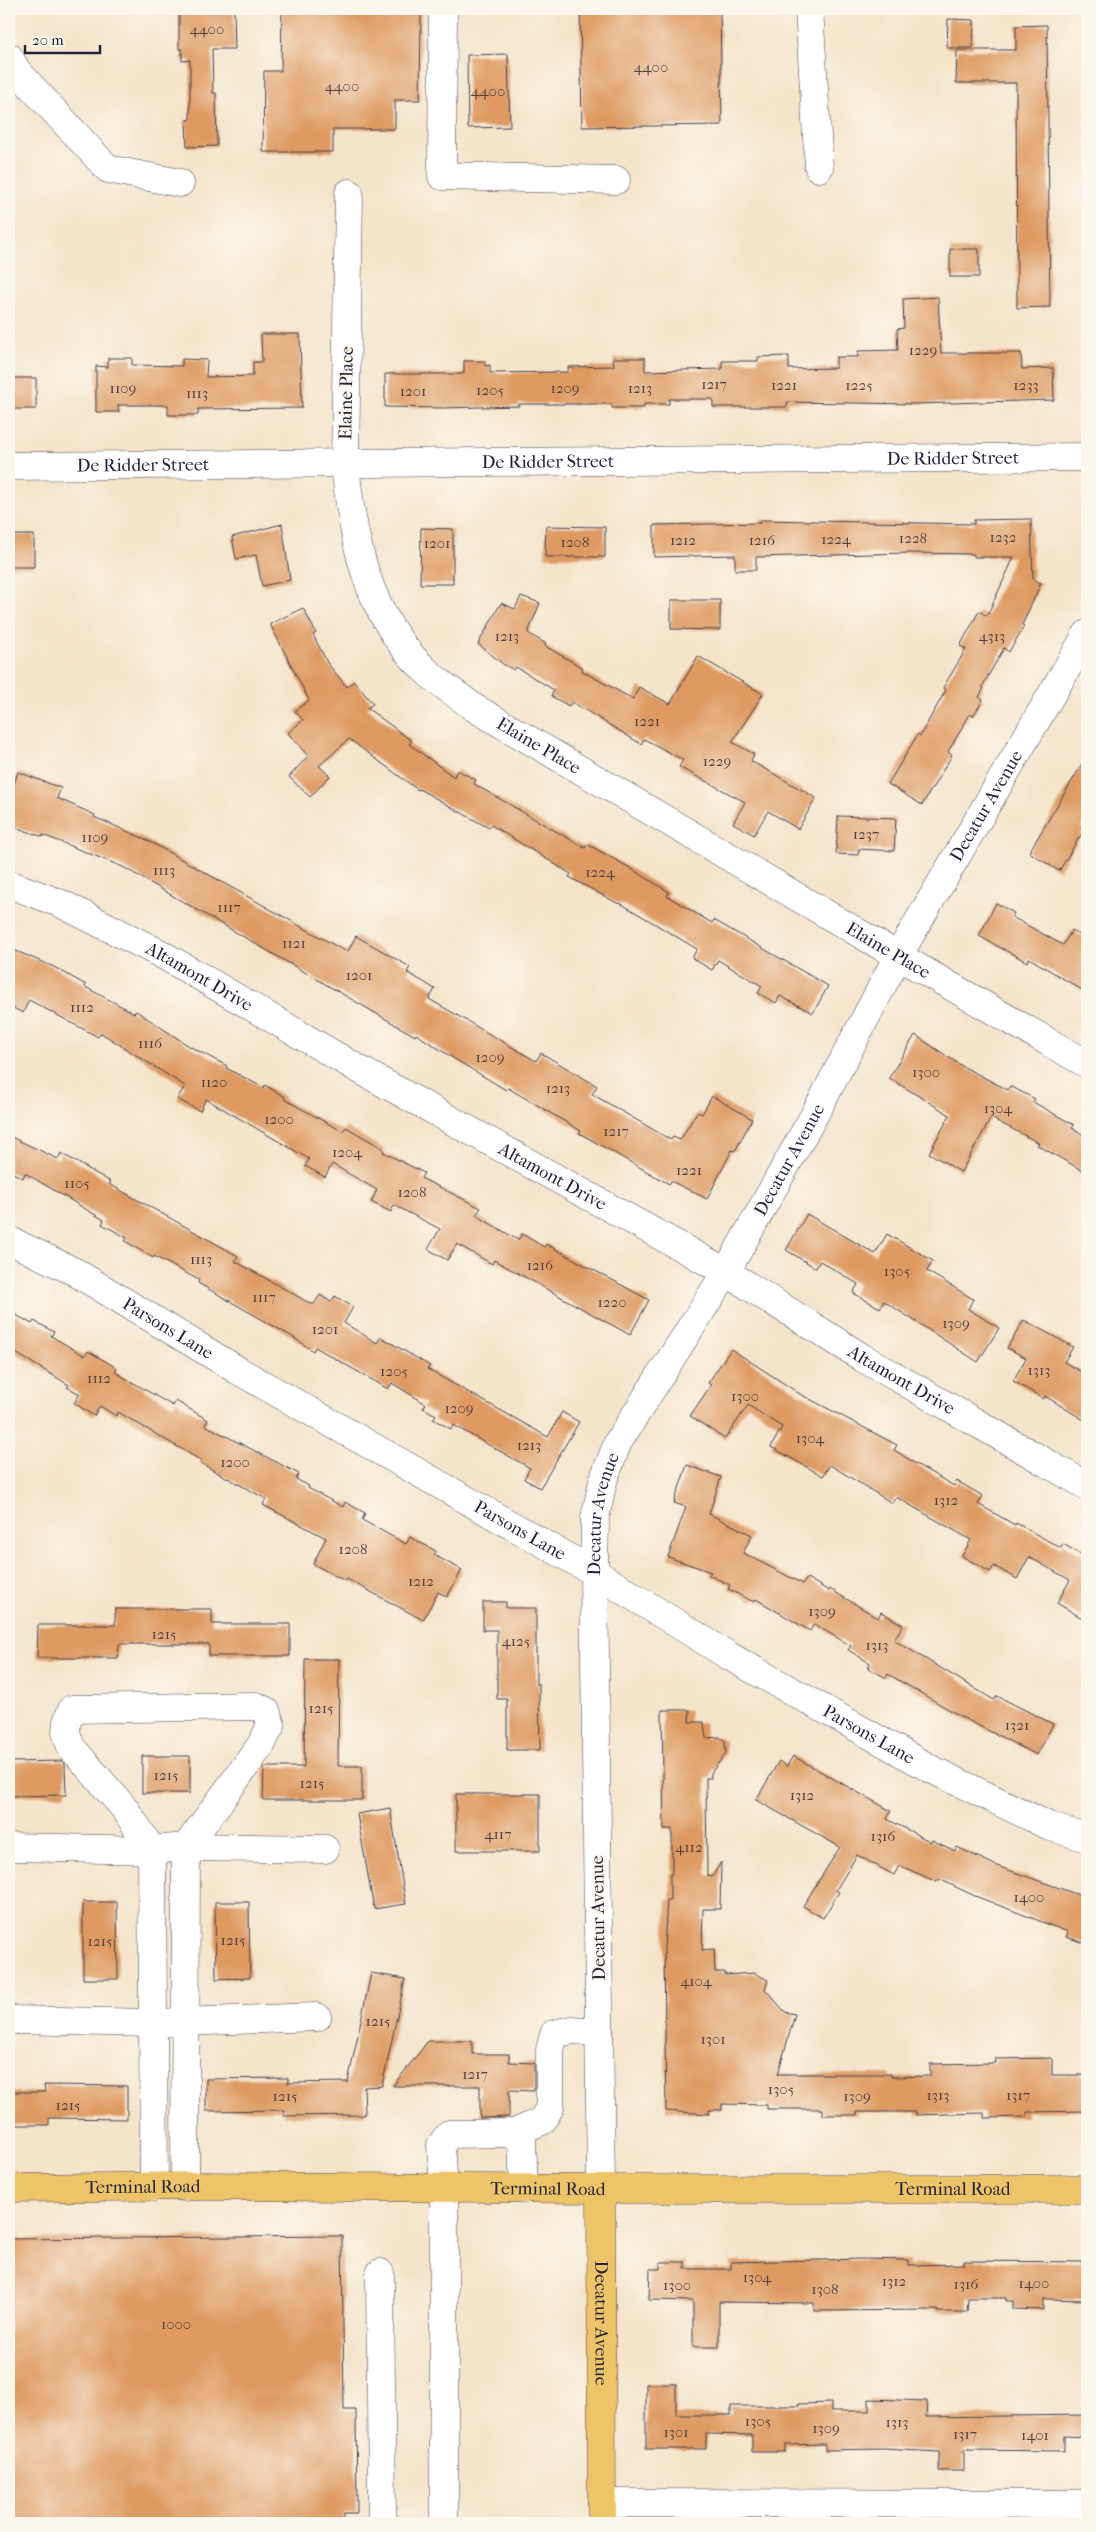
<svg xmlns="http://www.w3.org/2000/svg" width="1096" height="2532" font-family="'IM FELL French Canon',serif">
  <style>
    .building { fill: #de9a61 }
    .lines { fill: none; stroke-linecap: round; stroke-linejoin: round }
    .minor-casing { stroke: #423f50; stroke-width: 29 }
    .major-casing { stroke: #423f50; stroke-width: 29 }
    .minor { stroke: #fff; stroke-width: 28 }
    .major { stroke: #eec469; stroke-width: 28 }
    .labels { text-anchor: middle; stroke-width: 4; stroke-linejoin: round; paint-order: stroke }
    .number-label { font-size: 15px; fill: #514044 }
    .street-label { font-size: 18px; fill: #22223b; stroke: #fbf7ec }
  </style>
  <rect width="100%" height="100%" fill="#fbf7ec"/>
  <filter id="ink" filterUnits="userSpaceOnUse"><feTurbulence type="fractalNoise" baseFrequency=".02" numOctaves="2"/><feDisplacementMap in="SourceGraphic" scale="10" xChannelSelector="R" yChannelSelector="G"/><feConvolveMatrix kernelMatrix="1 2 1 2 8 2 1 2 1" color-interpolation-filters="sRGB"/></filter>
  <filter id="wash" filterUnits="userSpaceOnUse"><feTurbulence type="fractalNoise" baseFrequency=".0096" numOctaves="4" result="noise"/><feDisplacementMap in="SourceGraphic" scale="20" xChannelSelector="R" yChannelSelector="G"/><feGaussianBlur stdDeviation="1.12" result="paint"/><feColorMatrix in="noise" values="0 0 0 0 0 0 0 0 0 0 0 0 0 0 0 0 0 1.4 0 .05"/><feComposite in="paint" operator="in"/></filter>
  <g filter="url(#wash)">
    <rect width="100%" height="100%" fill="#f4e4ca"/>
    <g id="blocks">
      <path class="building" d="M 179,9 L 234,9 L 235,49 L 212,49 L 213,93 L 216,93 L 217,146 L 187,147 L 186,120 L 190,120 L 190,60 L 182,61 L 182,49 L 179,49 Z
        M 282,9 L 421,9 L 420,100 L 395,100 L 395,129 L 333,129 L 333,152 L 263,152 L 264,71 L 281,71 Z
        M 580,9 L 720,9 L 722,125 L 582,127 Z
        M 948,19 L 974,20 L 973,48 L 947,48 Z
        M 1047,25 L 1050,307 L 1017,308 L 1016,83 L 956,83 L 957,50 L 1016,50 L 1016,26 Z
        M 508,54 L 510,127 L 468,128 L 467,55 Z
        M 950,249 L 979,249 L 979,277 L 950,277 Z
        M 938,297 L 941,353 L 1021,353 L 1022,369 L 1053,368 L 1054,400 L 915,404 L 787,402 L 787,407 L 713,407 L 713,399 L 669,399 L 669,404 L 644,404 L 644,408 L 612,408 L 612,404 L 519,404 L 519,406 L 442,408 L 385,407 L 385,374 L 461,374 L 464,373 L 464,361 L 485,361 L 485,366 L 490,365 L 490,373 L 568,372 L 568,367 L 614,366 L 613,358 L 645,358 L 645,371 L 722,369 L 722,361 L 758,361 L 758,357 L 789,356 L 789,369 L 836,368 L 836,357 L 858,357 L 858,351 L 898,350 L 897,329 L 904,328 L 903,299 Z
        M 261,334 L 300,334 L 302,408 L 198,409 L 198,415 L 168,415 L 168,405 L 118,405 L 119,412 L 96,412 L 96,366 L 108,367 L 108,358 L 132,358 L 132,365 L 182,366 L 182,359 L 207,360 L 206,377 L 253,376 L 253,362 L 262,362 Z
        M 9,378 L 36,378 L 36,409 L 9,409 Z
        M 1031,519 L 1033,580 L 1041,583 L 1022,625 L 1024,626 L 1009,652 L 1004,648 L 982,687 L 984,688 L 979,697 L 983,700 L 973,716 L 970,714 L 948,752 L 952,755 L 922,805 L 888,784 L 918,734 L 920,736 L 946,690 L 943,688 L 966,649 L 960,646 L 979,611 L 987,616 L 1014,557 L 974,557 L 974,554 L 909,553 L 756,557 L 756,570 L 735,570 L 735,555 L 654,557 L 654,525 L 760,523 L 760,520 L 974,524 L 974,520 Z
        M 282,524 L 290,580 L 262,586 L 256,555 L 236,559 L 232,537 Z
        M 546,526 L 605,527 L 605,557 L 545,557 Z
        M 421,528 L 453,529 L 453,584 L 420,584 Z
        M 9,535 L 34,535 L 34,567 L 9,567 Z
        M 521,596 L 540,603 L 528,633 L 546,644 L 545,646 L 583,668 L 582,671 L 633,699 L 639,687 L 670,704 L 698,656 L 763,694 L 732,742 L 754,754 L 751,761 L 816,798 L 798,829 L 768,811 L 754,835 L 733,823 L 745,802 L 679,767 L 683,760 L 644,739 L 641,744 L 572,702 L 569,706 L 551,696 L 554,690 L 516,667 L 514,670 L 503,664 L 478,644 L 501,603 L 515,609 Z
        M 671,600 L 720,600 L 720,630 L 671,629 Z
        M 303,608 L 316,633 L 313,635 L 328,664 L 347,687 L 354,681 L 373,704 L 367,708 L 412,741 L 409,744 L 454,777 L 457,770 L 476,780 L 474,784 L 585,848 L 587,844 L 625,865 L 669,892 L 667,896 L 712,923 L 714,920 L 828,986 L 813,1013 L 780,996 L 776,1003 L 758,993 L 762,986 L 718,960 L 712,970 L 692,958 L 697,949 L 620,903 L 619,904 L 569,877 L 571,874 L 491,825 L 489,828 L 419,789 L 418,790 L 349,739 L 319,766 L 330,776 L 310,797 L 289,777 L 308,756 L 288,733 L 303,720 L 295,711 L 309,700 L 270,624 Z
        M 1087,756 L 1087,818 L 1081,828 L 1084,830 L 1059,871 L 1029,852 Z
        M 18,772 L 61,788 L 57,798 L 95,815 L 94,817 L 145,839 L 343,950 L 348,951 L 356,936 L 410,967 L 407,972 L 435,989 L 429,999 L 536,1061 L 541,1053 L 597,1086 L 592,1094 L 671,1140 L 673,1137 L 680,1140 L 697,1112 L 702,1114 L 712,1096 L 752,1119 L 735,1151 L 732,1150 L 707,1199 L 671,1181 L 669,1184 L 579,1133 L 581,1131 L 508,1088 L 506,1090 L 453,1058 L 416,1034 L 415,1036 L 123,867 L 43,835 L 43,837 L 9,825 L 9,782 L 14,784 Z
        M 838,816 L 896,818 L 894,851 L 859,849 L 858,855 L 836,854 Z
        M 996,903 L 1014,913 L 1012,917 L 1063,945 L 1072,930 L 1087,940 L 1087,993 L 1029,958 L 1027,962 L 979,936 Z
        M 9,948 L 54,967 L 86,985 L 85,987 L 134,1013 L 136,1011 L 189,1046 L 227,1066 L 226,1068 L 264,1088 L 265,1085 L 285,1097 L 284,1099 L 327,1123 L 343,1131 L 346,1127 L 384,1149 L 383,1152 L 424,1173 L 421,1178 L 481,1208 L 476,1215 L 518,1240 L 522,1234 L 544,1247 L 546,1244 L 649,1300 L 630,1335 L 494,1260 L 492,1264 L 457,1244 L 447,1260 L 428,1249 L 440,1229 L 394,1205 L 391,1212 L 371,1202 L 377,1190 L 332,1164 L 325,1177 L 305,1166 L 309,1159 L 206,1099 L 200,1111 L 177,1099 L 185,1086 L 101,1033 L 98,1037 L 29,1000 L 23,1013 L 9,1006 Z
        M 915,1035 L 962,1066 L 1008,1090 L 1010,1086 L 1035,1099 L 1033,1102 L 1074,1125 L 1072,1128 L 1087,1137 L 1087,1173 L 1037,1145 L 1039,1143 L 991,1118 L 961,1172 L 929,1153 L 950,1115 L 889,1078 Z
        M 9,1136 L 58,1159 L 61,1153 L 111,1182 L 109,1184 L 238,1256 L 235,1261 L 311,1304 L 314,1304 L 320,1295 L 331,1302 L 335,1296 L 353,1307 L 344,1323 L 377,1343 L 381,1337 L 430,1366 L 427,1369 L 548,1437 L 562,1412 L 579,1422 L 540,1488 L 524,1479 L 530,1468 L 453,1425 L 451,1429 L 433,1419 L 436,1415 L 423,1408 L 426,1404 L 392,1383 L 388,1389 L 315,1347 L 313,1351 L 291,1336 L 198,1283 L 199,1280 L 154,1256 L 153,1258 L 125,1241 L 127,1238 L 102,1224 L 104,1220 L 25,1173 L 23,1178 L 9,1171 Z
        M 807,1214 L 875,1254 L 887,1234 L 933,1261 L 927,1271 L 973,1299 L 968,1309 L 999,1328 L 978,1362 L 884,1301 L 880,1308 L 853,1293 L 858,1284 L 820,1261 L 816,1268 L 786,1250 Z
        M 9,1311 L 32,1324 L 34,1321 L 54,1332 L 51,1336 L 85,1356 L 88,1351 L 117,1368 L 115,1372 L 173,1406 L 176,1401 L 208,1420 L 205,1425 L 299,1474 L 296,1479 L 309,1486 L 308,1488 L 343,1507 L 345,1502 L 365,1513 L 362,1520 L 406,1544 L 410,1537 L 436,1551 L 434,1555 L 462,1570 L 447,1597 L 438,1592 L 423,1620 L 347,1579 L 345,1581 L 313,1564 L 326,1538 L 263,1505 L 266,1499 L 200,1463 L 202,1461 L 118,1412 L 116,1416 L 100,1406 L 94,1416 L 74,1403 L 80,1394 L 67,1387 L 69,1385 L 9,1349 Z
        M 1024,1320 L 1073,1347 L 1064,1362 L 1087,1375 L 1087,1422 L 1045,1396 L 1044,1399 L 1013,1381 L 1026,1358 L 1007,1348 Z
        M 731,1349 L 800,1394 L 897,1445 L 894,1450 L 916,1464 L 954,1486 L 957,1481 L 983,1496 L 978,1504 L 1015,1525 L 1016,1523 L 1061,1548 L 1063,1544 L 1084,1556 L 1087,1550 L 1087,1621 L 1057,1603 L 1070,1580 L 1029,1557 L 1017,1579 L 994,1566 L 990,1572 L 962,1556 L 971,1540 L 896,1497 L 892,1503 L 830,1465 L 823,1476 L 771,1447 L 782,1427 L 748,1405 L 725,1439 L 690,1416 L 711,1385 L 708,1383 Z
        M 687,1465 L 721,1477 L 709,1514 L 752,1535 L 743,1553 L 803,1584 L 807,1578 L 829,1591 L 830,1589 L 878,1618 L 881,1612 L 903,1625 L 894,1640 L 994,1700 L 997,1696 L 1053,1724 L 1037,1755 L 967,1720 L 888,1674 L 886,1678 L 868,1668 L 870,1663 L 848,1650 L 851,1646 L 814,1624 L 810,1631 L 756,1599 L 754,1602 L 728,1589 L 730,1585 L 709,1575 L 711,1572 L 668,1557 L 686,1507 L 674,1503 Z
        M 483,1602 L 506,1602 L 506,1608 L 536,1608 L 536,1684 L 539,1684 L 540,1750 L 507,1750 L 507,1699 L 497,1699 L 497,1630 L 483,1630 Z
        M 115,1609 L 212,1609 L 212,1624 L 290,1624 L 290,1656 L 209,1656 L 209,1644 L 119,1644 L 118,1658 L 37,1658 L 38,1625 L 115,1625 Z
        M 305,1659 L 339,1659 L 338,1766 L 362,1766 L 362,1800 L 263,1800 L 264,1767 L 304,1767 Z
        M 662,1710 L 690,1710 L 689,1722 L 704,1722 L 706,1738 L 720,1737 L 725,1741 L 726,1753 L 711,1773 L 711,1778 L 706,1778 L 707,1875 L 713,1876 L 721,1862 L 720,1909 L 703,1909 L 702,1950 L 714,1949 L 715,1972 L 725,1972 L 725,1975 L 754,1973 L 768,1980 L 765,1989 L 785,2012 L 795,2014 L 778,2074 L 891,2074 L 891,2077 L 930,2076 L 930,2064 L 996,2063 L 995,2059 L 1052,2058 L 1052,2075 L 1087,2075 L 1087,2111 L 1027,2112 L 1027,2117 L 984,2118 L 984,2113 L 916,2115 L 916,2112 L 857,2112 L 857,2115 L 823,2115 L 823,2109 L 767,2109 L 767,2105 L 722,2104 L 722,2110 L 709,2110 L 709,2114 L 666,2111 L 664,1948 L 667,1900 L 670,1900 L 670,1874 L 672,1874 L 672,1829 L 664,1829 Z
        M 142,1756 L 190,1756 L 190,1793 L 142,1793 Z
        M 793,1756 L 891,1811 L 887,1819 L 931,1842 L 932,1840 L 955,1851 L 957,1847 L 997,1866 L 1079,1895 L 1082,1884 L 1087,1885 L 1087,1944 L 1066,1937 L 1068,1932 L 975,1896 L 939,1879 L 937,1882 L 901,1866 L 899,1866 L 894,1875 L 857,1855 L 836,1890 L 839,1892 L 823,1918 L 803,1906 L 840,1847 L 756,1800 L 779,1761 L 787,1766 Z
        M 63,1761 L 65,1764 L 66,1795 L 9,1796 L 9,1762 Z
        M 456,1794 L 540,1794 L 540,1851 L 456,1851 Z
        M 390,1808 L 406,1904 L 374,1909 L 357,1814 Z
        M 83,1902 L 117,1902 L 118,1979 L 83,1979 Z
        M 215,1902 L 249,1902 L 250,1978 L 216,1979 Z
        M 371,1973 L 405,1979 L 382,2086 L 364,2087 L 365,2115 L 284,2116 L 284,2110 L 206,2111 L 206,2079 L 288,2078 L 288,2083 L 348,2082 Z
        M 428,2041 L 472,2041 L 472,2054 L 509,2054 L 509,2062 L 534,2063 L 534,2091 L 509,2090 L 509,2117 L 480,2118 L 480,2086 L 393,2086 Z
        M 44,2085 L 127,2086 L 127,2119 L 49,2118 L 49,2125 L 9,2125 L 9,2092 L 45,2092 Z
        M 342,2236 L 344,2410 L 356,2410 L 357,2513 L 344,2513 L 344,2523 L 9,2523 L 9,2239 Z
        M 863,2259 L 909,2260 L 909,2265 L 964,2264 L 964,2261 L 1087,2262 L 1087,2300 L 1043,2299 L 1043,2310 L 1013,2309 L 1013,2301 L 1006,2301 L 1006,2298 L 968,2298 L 967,2312 L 938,2312 L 938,2310 L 814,2311 L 814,2303 L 719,2302 L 719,2347 L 693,2347 L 693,2301 L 649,2300 L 650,2269 L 660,2269 L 660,2262 L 685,2262 L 685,2269 L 731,2269 L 731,2262 Z
        M 646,2384 L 676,2384 L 676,2415 L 731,2415 L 731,2406 L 799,2406 L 799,2404 L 831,2403 L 831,2411 L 869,2411 L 869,2399 L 927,2401 L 926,2417 L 1087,2415 L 1087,2437 L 1064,2436 L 1064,2451 L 964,2450 L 964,2471 L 939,2471 L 939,2452 L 883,2449 L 825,2450 L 825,2444 L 785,2445 L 785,2452 L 752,2452 L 752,2435 L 706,2434 L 706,2449 L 646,2449 Z"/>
    </g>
  </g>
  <g filter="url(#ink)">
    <use href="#blocks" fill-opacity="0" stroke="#423f50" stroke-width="1"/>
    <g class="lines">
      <g class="minor-casing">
        <g id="minor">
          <path d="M 443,9 L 442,176 L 616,180"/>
          <path d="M 809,9 L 819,168"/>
          <path d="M 9,57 L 17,71 L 108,169 L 180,183"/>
          <path id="s1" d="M 349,193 L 345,463 C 352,538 367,615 424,669 C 438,683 457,694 473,707 L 898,956 L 1087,1064"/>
          <path id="s2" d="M 9,466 L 1087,457"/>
          <path id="s3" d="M 9,884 L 62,904 L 163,955 L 362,1071 L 726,1272 L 863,1358 L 1087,1486"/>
          <path id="s4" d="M 9,1240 L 75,1272 L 239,1371 L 594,1572 L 729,1656 L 931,1769 L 1051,1827 L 1087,1838"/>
          <path d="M 10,1847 L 152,1850 L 186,1847 L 325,1849"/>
          <path d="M 13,2020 L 153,2023 L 317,2017"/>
          <path d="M 514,2133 L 542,2121 L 550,2107 L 550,2050 L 554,2034 L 572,2030 L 599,2032"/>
          <path d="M 154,2187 L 152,1850 L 125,1809 L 71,1747 L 66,1732 L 67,1722 L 72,1709 L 256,1706 L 266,1711 L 271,1725 L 261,1745 L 186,1847 L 185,2187"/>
          <path id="s5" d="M 601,2189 L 594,1572 L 595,1518 L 603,1481 L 618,1442 L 726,1272 L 816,1112 L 898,956 L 1087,634"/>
          <path d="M 380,2273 L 382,2516 L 385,2523"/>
          <path d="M 602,2503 L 1087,2504"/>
          <path d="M 444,2523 L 444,2188 L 441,2145 L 449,2134 L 514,2133 L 522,2140 L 524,2189"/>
        </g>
      </g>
      <g class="major-casing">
        <g id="major">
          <path id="s6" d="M 9,2188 L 206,2186 L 601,2189 L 1087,2189"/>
          <path id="s7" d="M 601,2189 L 602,2523"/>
        </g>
      </g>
      <use href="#minor" class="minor"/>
      <use href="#major" class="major"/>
    </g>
  </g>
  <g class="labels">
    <g class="number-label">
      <text x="207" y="34">4400</text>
      <text x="651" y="72">4400</text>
      <text x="342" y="91">4400</text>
      <text x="488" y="96">4400</text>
      <text x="923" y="355">1229</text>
      <text x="714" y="389">1217</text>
      <text x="784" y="390">1221</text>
      <text x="859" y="390">1225</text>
      <text x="1026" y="390">1233</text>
      <text x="123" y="393">1109</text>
      <text x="565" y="393">1209</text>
      <text x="640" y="393">1213</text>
      <text x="490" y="395">1205</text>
      <text x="413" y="396">1201</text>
      <text x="197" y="398">1113</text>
      <text x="1003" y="542">1232</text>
      <text x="913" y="543">1228</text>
      <text x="836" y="544">1224</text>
      <text x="683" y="545">1212</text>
      <text x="762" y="545">1216</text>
      <text x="575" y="547">1208</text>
      <text x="437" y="548">1201</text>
      <text x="507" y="641">1213</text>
      <text x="992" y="641">4313</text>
      <text x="647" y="726">1221</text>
      <text x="717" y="766">1229</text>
      <text x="866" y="839">1237</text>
      <text x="95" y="842">1109</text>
      <text x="164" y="875">1113</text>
      <text x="600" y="877">1224</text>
      <text x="229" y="912">1117</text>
      <text x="294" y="948">1121</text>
      <text x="359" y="980">1201</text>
      <text x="82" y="1012">1112</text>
      <text x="150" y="1048">1116</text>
      <text x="490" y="1062">1209</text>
      <text x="926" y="1077">1300</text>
      <text x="214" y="1087">1120</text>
      <text x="558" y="1093">1213</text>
      <text x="998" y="1113">1304</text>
      <text x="279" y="1124">1200</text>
      <text x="616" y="1136">1217</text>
      <text x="347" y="1157">1204</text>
      <text x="689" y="1175">1221</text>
      <text x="77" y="1188">1105</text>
      <text x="412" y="1197">1208</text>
      <text x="201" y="1264">1113</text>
      <text x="540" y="1270">1216</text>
      <text x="897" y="1276">1305</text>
      <text x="264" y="1302">1117</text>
      <text x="612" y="1307">1220</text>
      <text x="956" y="1328">1309</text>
      <text x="325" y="1334">1201</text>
      <text x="1039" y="1375">1313</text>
      <text x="394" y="1376">1205</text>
      <text x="99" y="1383">1112</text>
      <text x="745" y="1401">1300</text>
      <text x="459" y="1413">1209</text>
      <text x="810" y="1443">1304</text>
      <text x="529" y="1450">1213</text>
      <text x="235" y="1467">1200</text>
      <text x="946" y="1505">1312</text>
      <text x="353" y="1554">1208</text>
      <text x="421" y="1586">1212</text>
      <text x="822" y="1616">1309</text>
      <text x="164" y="1639">1215</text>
      <text x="516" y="1646">4125</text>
      <text x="877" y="1650">1313</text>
      <text x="321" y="1713">1215</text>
      <text x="1017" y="1730">1321</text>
      <text x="166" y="1780">1215</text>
      <text x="312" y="1788">1215</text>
      <text x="802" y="1800">1312</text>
      <text x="498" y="1839">4117</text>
      <text x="883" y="1841">1316</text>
      <text x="689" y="1852">4112</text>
      <text x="1029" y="1902">1400</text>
      <text x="233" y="1945">1215</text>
      <text x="100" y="1946">1215</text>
      <text x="696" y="1986">4104</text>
      <text x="378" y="2026">1215</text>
      <text x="713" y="2044">1301</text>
      <text x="475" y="2079">1217</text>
      <text x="781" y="2094">1305</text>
      <text x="938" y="2100">1313</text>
      <text x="1018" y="2100">1317</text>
      <text x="285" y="2101">1215</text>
      <text x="857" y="2101">1309</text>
      <text x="68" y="2110">1215</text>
      <text x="757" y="2282">1304</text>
      <text x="894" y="2286">1312</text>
      <text x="1034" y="2288">1400</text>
      <text x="966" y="2289">1316</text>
      <text x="677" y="2290">1300</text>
      <text x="825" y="2294">1308</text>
      <text x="176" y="2329">1000</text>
      <text x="758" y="2426">1305</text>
      <text x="897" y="2427">1313</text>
      <text x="826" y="2433">1309</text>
      <text x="676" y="2437">1301</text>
      <text x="965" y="2439">1317</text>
      <text x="1035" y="2440">1401</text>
    </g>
    <g class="street-label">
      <text transform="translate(346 393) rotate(-89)" y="6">Elaine Place</text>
      <text dy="6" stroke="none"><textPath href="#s2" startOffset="944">De Ridder Street</textPath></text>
      <text dy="6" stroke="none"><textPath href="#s2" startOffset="539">De Ridder Street</textPath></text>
      <text dy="6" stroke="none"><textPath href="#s2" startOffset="134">De Ridder Street</textPath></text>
      <text dy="6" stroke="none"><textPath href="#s1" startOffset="634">Elaine Place</textPath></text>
      <text dy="6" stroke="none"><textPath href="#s5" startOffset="1486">Decatur Avenue</textPath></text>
      <text dy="6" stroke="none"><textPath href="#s1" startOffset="1039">Elaine Place</textPath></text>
      <text dy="6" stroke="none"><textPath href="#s3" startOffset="212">Altamont Drive</textPath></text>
      <text dy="6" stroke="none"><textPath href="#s5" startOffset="1081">Decatur Avenue</textPath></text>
      <text dy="6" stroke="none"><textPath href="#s3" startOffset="618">Altamont Drive</textPath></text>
      <text dy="6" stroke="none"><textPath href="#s4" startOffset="182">Parsons Lane</textPath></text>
      <text dy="6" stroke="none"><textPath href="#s3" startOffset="1022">Altamont Drive</textPath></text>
      <text dy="6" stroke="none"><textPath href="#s5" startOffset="676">Decatur Avenue</textPath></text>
      <text dy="6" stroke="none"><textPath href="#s4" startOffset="588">Parsons Lane</textPath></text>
      <text dy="6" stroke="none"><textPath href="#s4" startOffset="992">Parsons Lane</textPath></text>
      <text transform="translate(598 1918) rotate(-91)" y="6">Decatur Avenue</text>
      <text dy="6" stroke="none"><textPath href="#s6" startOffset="134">Terminal Road</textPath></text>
      <text dy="6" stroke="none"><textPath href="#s6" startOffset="539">Terminal Road</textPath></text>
      <text dy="6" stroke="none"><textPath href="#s6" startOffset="944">Terminal Road</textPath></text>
      <text dy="6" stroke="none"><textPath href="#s7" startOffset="134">Decatur Avenue</textPath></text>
    </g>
  </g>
  <rect width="1096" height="2532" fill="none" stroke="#fbf7ec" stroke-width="30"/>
  <path d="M25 45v8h75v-8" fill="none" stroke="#22223b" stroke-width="2.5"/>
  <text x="32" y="45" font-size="15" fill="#22223b" stroke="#fbf7ec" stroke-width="4" paint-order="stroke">20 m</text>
</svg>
